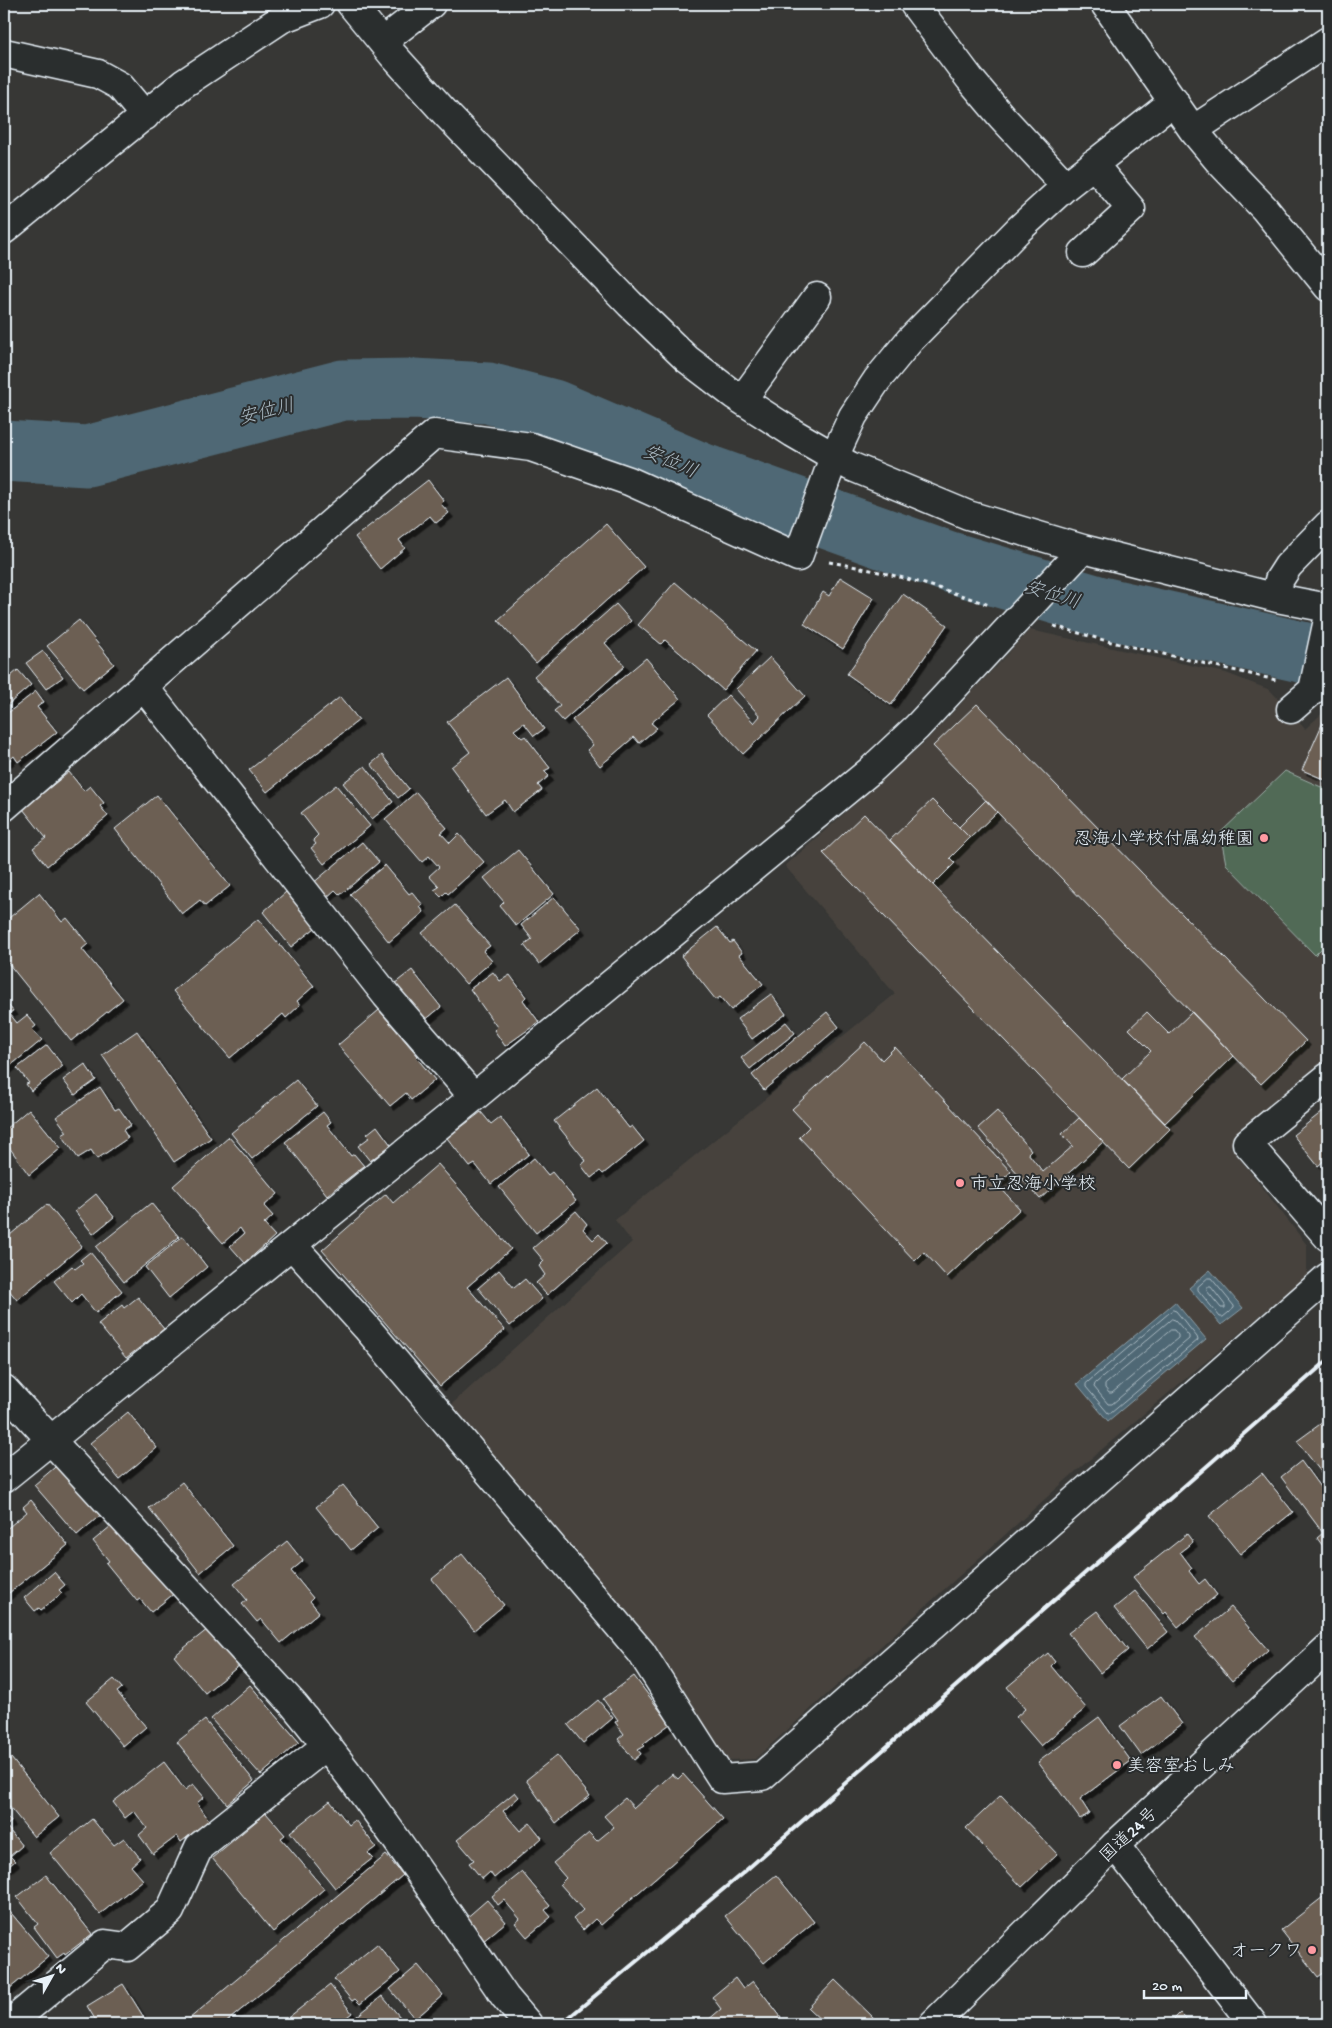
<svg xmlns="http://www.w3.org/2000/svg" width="1332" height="2028" font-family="'Gochi Hand','Klee One',sans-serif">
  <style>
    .built { fill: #47433e }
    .green { fill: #516a57; stroke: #9caea8 }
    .water { fill: #4f6874; stroke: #8c9fa9 }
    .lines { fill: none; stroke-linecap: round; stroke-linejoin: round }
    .shore { stroke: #abbac3; stroke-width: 1 }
    .river { stroke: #4f6874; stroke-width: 61 }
    .building { fill: #6c5f52; stroke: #e8f1f8; filter: url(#shadow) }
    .minor-casing { stroke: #e8f1f8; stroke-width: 31 }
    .tertiary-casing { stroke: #e8f1f8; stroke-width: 31 }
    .trunk-casing { stroke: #e8f1f8; stroke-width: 31 }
    .path { stroke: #e8f1f8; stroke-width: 3; stroke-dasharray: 4 4; stroke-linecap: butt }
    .minor { stroke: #2a2d2e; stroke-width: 28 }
    .tertiary { stroke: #2a2d2e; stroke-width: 28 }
    .trunk { stroke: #2a2d2e; stroke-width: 28 }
    .rail { stroke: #e8f1f8; stroke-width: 4 }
    .poi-dot { fill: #ff9aa2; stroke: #2a2d2e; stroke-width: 2 }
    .labels { text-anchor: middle; stroke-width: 4; stroke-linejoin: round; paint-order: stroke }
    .poi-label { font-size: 18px; fill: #e8f1f8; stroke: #2a2d2e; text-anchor: end }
    .street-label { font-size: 18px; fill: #e8f1f8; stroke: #2a2d2e }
    .water-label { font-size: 19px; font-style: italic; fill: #abbac3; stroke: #2a2d2e }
  </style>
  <defs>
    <filter id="shadow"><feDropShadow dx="4.5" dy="4.5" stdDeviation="0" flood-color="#0009"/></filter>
  </defs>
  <rect width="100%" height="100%" fill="#373735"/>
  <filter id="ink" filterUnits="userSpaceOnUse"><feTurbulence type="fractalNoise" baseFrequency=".02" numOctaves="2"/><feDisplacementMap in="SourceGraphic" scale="10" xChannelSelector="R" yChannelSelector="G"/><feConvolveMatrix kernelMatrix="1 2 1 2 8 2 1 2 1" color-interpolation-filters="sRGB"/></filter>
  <g filter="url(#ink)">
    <path class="built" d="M 1030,630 L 1226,673 L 1270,690 L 1305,729 L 1328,708 L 1328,1062 L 1230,1146 L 1307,1245 L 1307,1276 L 1075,1472 L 755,1759 L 728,1760 L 647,1640 L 450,1416 L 453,1403 L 632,1242 L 615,1220 L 895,994 L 785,866 L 924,743 Z"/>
    <path class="green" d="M 1285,771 L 1328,790 L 1328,942 L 1315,955 L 1226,864 L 1220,833 Z"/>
    <path class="water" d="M 1210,1270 L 1243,1308 L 1221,1325 L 1189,1288 Z
      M 1175,1302 L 1206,1339 L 1108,1421 L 1077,1384 Z"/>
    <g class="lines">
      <path class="shore" d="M 1208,1278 L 1211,1278 L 1234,1306 L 1234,1308 L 1223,1317 L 1220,1317 L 1198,1290 L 1198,1287 Z
        M 1207,1287 L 1211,1287 L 1225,1305 L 1225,1308 L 1221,1308 L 1207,1291 Z
        M 1173,1310 L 1176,1311 L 1197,1337 L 1198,1340 L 1111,1413 L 1108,1413 L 1086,1387 L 1086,1384 Z
        M 1172,1319 L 1175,1320 L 1189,1336 L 1189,1339 L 1112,1404 L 1108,1404 L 1094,1387 L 1095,1384 Z
        M 1171,1330 L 1174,1330 L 1178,1335 L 1178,1338 L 1112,1393 L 1109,1393 L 1105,1388 L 1105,1385 Z"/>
      <path class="river" d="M 4,451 L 87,456 L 343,390 L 414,389 L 488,393 L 553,410 L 703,474 L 946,561 L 1101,607 L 1328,658"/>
    </g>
    <path class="building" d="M 428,480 L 444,501 L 441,504 L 449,513 L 436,523 L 430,516 L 399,540 L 405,548 L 380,569 L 355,537 Z
      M 606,524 L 644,567 L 536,663 L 498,620 Z
      M 840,577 L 874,598 L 843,649 L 804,624 L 823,592 L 829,596 Z
      M 675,582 L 756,651 L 723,690 L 665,640 L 661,644 L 638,625 Z
      M 903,594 L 947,625 L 891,705 L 847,674 Z
      M 616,604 L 631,621 L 605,643 L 625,666 L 563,721 L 554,711 L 560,706 L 534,676 Z
      M 79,620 L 114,664 L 83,689 L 47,646 Z
      M 43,651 L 63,677 L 46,689 L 26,663 Z
      M 770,657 L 805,696 L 743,754 L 707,715 L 728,695 L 754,723 L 760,716 L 736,689 Z
      M 646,658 L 680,699 L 651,723 L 657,728 L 639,743 L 634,737 L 600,766 L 587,750 L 593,745 L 572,720 Z
      M 18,670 L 31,685 L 4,708 L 4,682 Z
      M 506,677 L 544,729 L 534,736 L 524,723 L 514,730 L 522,738 L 525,736 L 550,768 L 544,771 L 549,776 L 538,785 L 542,790 L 513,812 L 505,800 L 486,814 L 451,767 L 470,752 L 447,722 Z
      M 36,691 L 44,702 L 37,707 L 57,732 L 18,762 L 14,756 L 7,762 L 4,758 L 4,716 Z
      M 340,697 L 359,720 L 267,792 L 249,770 Z
      M 977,704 L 1306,1041 L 1261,1084 L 933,746 Z
      M 1328,711 L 1328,781 L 1302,770 Z
      M 382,755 L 409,789 L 398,798 L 371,764 Z
      M 365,766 L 393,802 L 372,819 L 343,783 Z
      M 69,772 L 84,791 L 90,786 L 104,803 L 100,806 L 108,816 L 47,866 L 33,848 L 46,838 L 23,809 Z
      M 336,785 L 370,826 L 324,864 L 311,848 L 316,844 L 313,840 L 318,835 L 301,813 Z
      M 416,792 L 447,828 L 441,833 L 450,843 L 459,834 L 484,862 L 448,894 L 446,892 L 441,897 L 434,890 L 439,887 L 429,876 L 439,867 L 429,856 L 422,862 L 385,819 Z
      M 157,795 L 230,886 L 205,906 L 200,900 L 182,914 L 115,829 Z
      M 932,800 L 970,838 L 950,858 L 955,863 L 933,885 L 890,840 Z
      M 986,800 L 997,812 L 970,838 L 959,827 Z
      M 864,814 L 1170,1129 L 1129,1169 L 823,853 Z
      M 362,842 L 379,862 L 340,895 L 335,890 L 325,899 L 312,884 Z
      M 518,850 L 554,894 L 516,926 L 500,906 L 504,902 L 484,878 Z
      M 385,865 L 409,894 L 412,892 L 423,905 L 420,907 L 424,912 L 389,942 L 350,894 Z
      M 286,892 L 315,928 L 291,947 L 263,912 Z
      M 39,893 L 62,922 L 67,918 L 88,944 L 82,949 L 123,999 L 71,1041 L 4,958 L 4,922 Z
      M 554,897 L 581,929 L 539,964 L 524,945 L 532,939 L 521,925 Z
      M 455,905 L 490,946 L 483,951 L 492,961 L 466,984 L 422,933 Z
      M 258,919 L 314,986 L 297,1001 L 300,1005 L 286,1018 L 283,1014 L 230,1058 L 173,991 Z
      M 717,927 L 730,943 L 733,941 L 742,953 L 739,955 L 763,984 L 731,1010 L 720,997 L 716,1000 L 681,956 Z
      M 412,970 L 441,1007 L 424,1021 L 394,984 Z
      M 493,972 L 500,981 L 510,975 L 526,997 L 523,1000 L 539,1022 L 505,1046 L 494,1030 L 497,1027 L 470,989 Z
      M 771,994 L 786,1014 L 752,1039 L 737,1019 Z
      M 5,1001 L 13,1011 L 9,1013 L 17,1023 L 27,1015 L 36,1026 L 32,1029 L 42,1040 L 4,1071 Z
      M 379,1010 L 418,1056 L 416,1057 L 435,1080 L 411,1100 L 406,1093 L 390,1106 L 338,1045 Z
      M 827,1012 L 839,1027 L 764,1090 L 752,1075 Z
      M 1147,1012 L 1169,1034 L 1192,1012 L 1234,1056 L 1165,1123 L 1122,1079 L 1151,1051 L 1129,1029 Z
      M 786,1022 L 795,1033 L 750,1069 L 741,1058 Z
      M 137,1031 L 211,1138 L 174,1162 L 102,1055 Z
      M 865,1042 L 882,1060 L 895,1047 L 1011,1172 L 997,1184 L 1020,1209 L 947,1277 L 924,1252 L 915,1261 L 799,1137 L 809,1127 L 792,1109 Z
      M 47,1045 L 63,1066 L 31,1091 L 26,1084 L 29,1083 L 17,1068 Z
      M 85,1064 L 96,1080 L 75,1095 L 63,1080 Z
      M 296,1080 L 317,1106 L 252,1159 L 231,1133 Z
      M 100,1087 L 115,1110 L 119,1108 L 131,1125 L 123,1130 L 128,1138 L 97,1159 L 91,1150 L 78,1158 L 62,1135 L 67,1132 L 56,1117 Z
      M 597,1087 L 629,1128 L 632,1126 L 644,1141 L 603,1174 L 600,1171 L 591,1178 L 581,1165 L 586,1161 L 554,1121 Z
      M 1328,1107 L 1328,1157 L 1318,1166 L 1293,1135 Z
      M 29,1109 L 61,1148 L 29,1175 L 4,1140 L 4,1130 Z
      M 997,1111 L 1031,1150 L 1028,1153 L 1043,1172 L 1073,1146 L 1062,1134 L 1079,1118 L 1103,1142 L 1040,1199 L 978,1128 Z
      M 323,1112 L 331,1122 L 327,1125 L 351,1156 L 354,1154 L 364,1166 L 327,1195 L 285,1142 Z
      M 481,1112 L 491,1124 L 500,1117 L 529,1154 L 491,1184 L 475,1164 L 470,1167 L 447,1138 Z
      M 377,1126 L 391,1145 L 370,1161 L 358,1146 L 370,1137 L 367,1134 Z
      M 229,1137 L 278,1194 L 264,1206 L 273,1216 L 264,1224 L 275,1236 L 245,1263 L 230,1246 L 244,1234 L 240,1228 L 223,1243 L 173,1186 Z
      M 534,1158 L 548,1175 L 552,1172 L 576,1201 L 536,1233 L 499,1187 Z
      M 438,1164 L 511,1249 L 467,1287 L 505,1330 L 440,1386 L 322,1250 L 386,1194 L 393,1203 Z
      M 96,1194 L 114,1217 L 93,1234 L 75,1211 Z
      M 151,1203 L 179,1237 L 124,1282 L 96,1247 Z
      M 47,1204 L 82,1246 L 17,1300 L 4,1284 L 4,1240 Z
      M 576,1211 L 587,1224 L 583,1229 L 593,1240 L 599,1234 L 607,1243 L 547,1295 L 536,1283 L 545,1275 L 539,1266 L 544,1261 L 533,1248 Z
      M 183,1236 L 207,1267 L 169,1298 L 145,1267 Z
      M 90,1252 L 122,1291 L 96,1313 L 81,1294 L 72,1303 L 54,1281 L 72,1266 L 75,1269 L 83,1263 L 80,1260 Z
      M 499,1270 L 514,1288 L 525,1279 L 542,1299 L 510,1326 L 478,1288 Z
      M 138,1297 L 164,1329 L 126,1358 L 98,1324 L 122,1305 L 124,1308 Z
      M 128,1412 L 157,1448 L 119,1479 L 90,1443 Z
      M 1323,1422 L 1328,1429 L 1328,1481 L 1297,1441 Z
      M 1301,1461 L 1328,1498 L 1328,1553 L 1317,1538 L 1323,1533 L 1281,1477 Z
      M 61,1462 L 103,1513 L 77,1535 L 34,1485 Z
      M 1262,1473 L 1293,1512 L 1240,1554 L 1209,1516 Z
      M 182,1482 L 233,1546 L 200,1573 L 149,1508 Z
      M 343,1485 L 378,1528 L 351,1550 L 316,1507 Z
      M 31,1500 L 68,1545 L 4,1597 L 4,1531 L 27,1512 L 23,1507 Z
      M 117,1521 L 176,1592 L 151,1612 L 140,1599 L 137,1601 L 106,1563 L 109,1561 L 93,1541 Z
      M 1187,1534 L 1193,1542 L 1180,1552 L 1192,1568 L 1189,1571 L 1199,1584 L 1205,1579 L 1217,1595 L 1178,1627 L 1166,1612 L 1164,1614 L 1133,1577 Z
      M 287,1541 L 303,1561 L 291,1571 L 313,1598 L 310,1601 L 319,1612 L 281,1643 L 261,1619 L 257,1622 L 242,1604 L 247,1600 L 234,1584 Z
      M 462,1554 L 504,1605 L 474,1630 L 432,1579 Z
      M 54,1572 L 65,1585 L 59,1590 L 62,1593 L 41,1610 L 39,1608 L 35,1611 L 24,1598 Z
      M 1135,1591 L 1168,1632 L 1147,1649 L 1114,1608 Z
      M 1231,1607 L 1268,1650 L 1232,1681 L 1195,1637 Z
      M 1097,1611 L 1128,1650 L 1100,1673 L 1068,1633 Z
      M 208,1629 L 240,1665 L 205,1693 L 174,1656 Z
      M 1048,1653 L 1055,1662 L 1051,1666 L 1086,1708 L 1041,1746 L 1016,1717 L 1025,1709 L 1007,1687 Z
      M 634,1676 L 670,1724 L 643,1744 L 645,1746 L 638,1750 L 641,1754 L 634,1760 L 618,1739 L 624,1734 L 615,1722 L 618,1720 L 603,1699 Z
      M 114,1679 L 122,1688 L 117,1692 L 146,1727 L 123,1746 L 86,1702 Z
      M 250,1685 L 299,1742 L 261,1775 L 211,1719 Z
      M 1161,1696 L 1182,1724 L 1141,1755 L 1120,1726 Z
      M 598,1700 L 613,1718 L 583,1743 L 568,1725 Z
      M 1099,1717 L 1131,1761 L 1080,1799 L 1089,1813 L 1080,1819 L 1038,1762 Z
      M 205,1720 L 254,1781 L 227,1804 L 177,1742 Z
      M 557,1755 L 590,1796 L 556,1823 L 526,1780 Z
      M 11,1758 L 59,1817 L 34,1837 L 4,1800 L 4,1765 Z
      M 164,1762 L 185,1790 L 193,1784 L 204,1797 L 197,1803 L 209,1820 L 181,1842 L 177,1836 L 153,1854 L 139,1835 L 147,1828 L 134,1811 L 125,1818 L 113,1802 Z
      M 672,1774 L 678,1779 L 683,1774 L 723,1819 L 601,1925 L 595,1919 L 583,1930 L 573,1919 L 583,1910 L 560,1884 L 566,1878 L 553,1863 L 589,1833 L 597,1841 L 614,1827 L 604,1816 L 625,1798 L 634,1808 Z
      M 515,1792 L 519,1797 L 503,1811 L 520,1831 L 530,1823 L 542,1838 L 494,1878 L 490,1872 L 482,1879 L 469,1863 L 474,1860 L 457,1840 Z
      M 1001,1795 L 1057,1854 L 1022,1887 L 966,1828 Z
      M 330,1801 L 349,1825 L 355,1820 L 376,1847 L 368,1853 L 373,1858 L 335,1888 L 290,1832 Z
      M 4,1813 L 11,1822 L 6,1826 L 22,1846 L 10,1856 L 15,1861 L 4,1870 Z
      M 266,1813 L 285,1835 L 281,1838 L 324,1889 L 273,1932 L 212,1858 Z
      M 92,1819 L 114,1845 L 124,1838 L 140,1858 L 131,1866 L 143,1880 L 100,1914 L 50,1853 Z
      M 386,1855 L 403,1875 L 224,2024 L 183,2024 Z
      M 522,1872 L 550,1906 L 545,1910 L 551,1917 L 527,1937 L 515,1923 L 520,1919 L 504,1900 L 498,1905 L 492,1896 Z
      M 46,1875 L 92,1934 L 65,1955 L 64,1953 L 57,1958 L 34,1927 L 38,1924 L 17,1897 Z
      M 776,1875 L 814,1922 L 764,1963 L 725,1916 Z
      M 1328,1893 L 1328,1970 L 1318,1977 L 1281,1930 Z
      M 487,1900 L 506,1922 L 482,1942 L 464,1920 Z
      M 6,1907 L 48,1957 L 4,1993 L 4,1909 Z
      M 377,1944 L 400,1972 L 360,2004 L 355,1999 L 352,2001 L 334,1979 Z
      M 418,1965 L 443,1995 L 415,2019 L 390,1989 Z
      M 735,1978 L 743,1989 L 753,1981 L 781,2017 L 775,2024 L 709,2024 L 707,2021 L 721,2009 L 712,1997 Z
      M 835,1980 L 877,2021 L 874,2024 L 825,2024 L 808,2008 Z
      M 123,1984 L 148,2024 L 98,2024 L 87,2006 Z
      M 330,1985 L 352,2013 L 338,2024 L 280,2024 Z
      M 382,1996 L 406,2024 L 361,2024 L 356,2017 Z
      M 1180,2013 L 1191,2024 L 1169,2024 Z"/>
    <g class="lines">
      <g class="minor-casing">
        <path id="minor" d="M 351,4 L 392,54 L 448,116 L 630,304 L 687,359 L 734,395 L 793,433 L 850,466 L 968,515 L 1083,549 L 1277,598 L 1328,608
          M 914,4 L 970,79 L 1002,117 L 1066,186
          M 1105,4 L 1193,130 L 1218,160 L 1264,208 L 1328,287
          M 382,42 L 431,4
          M 4,53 L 98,74 L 120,86 L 145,116
          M 1193,130 L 1328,41
          M 4,230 L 183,84 L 281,19 L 320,4
          M 1083,253 L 1131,209 L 1093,164
          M 742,400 L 817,297
          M 1277,598 L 1279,580 L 1288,566 L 1328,525
          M 143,686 L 386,995 L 474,1097
          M 1291,709 L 1313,690 L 1328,620
          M 4,807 L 434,434 L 531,447 L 629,481 L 798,557 L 834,457 L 853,416 L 877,380 L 910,340 L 1018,230 L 1066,186 L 1174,101
          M 1328,1077 L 1247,1143 L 1328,1237
          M 292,1245 L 366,1327 L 641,1652 L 722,1779 L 762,1776 L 1328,1277
          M 4,1389 L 294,1705 C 371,1798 437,1898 505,1997 L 528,2024
          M 4,1478 L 474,1097 L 870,771 L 917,727 L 1083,549
          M 9,2024 L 105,1944 L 127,1947 L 170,1911 L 199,1847 L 327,1745"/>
      </g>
      <g class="tertiary-casing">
        <path id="tertiary" d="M 1115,1845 L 1253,2024"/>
      </g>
      <g class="trunk-casing">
        <path id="trunk" d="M 933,2024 L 1115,1845 L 1328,1648"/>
      </g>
      <path class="path" d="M 829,562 C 884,571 936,586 989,605
        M 1054,626 L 1107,641 L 1276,680"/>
      <use href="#minor" class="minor"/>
      <use href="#tertiary" class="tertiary"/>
      <use href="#trunk" class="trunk"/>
      <path class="rail" d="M 561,2024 L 744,1872 L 1328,1360"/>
    </g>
  </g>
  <g class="poi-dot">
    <circle cx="1264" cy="838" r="5"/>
    <circle cx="960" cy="1183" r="5"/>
    <circle cx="1117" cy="1765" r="5"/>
    <circle cx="1312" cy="1950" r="5"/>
  </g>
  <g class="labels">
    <g class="poi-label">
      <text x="1254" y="844">忍海小学校付属幼稚園</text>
      <text x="970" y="1189" text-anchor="start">市立忍海小学校</text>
      <text x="1127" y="1771" text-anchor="start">美容室おしみ</text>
      <text x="1302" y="1956">オークワ</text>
    </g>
    <g class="street-label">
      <text transform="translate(1128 1834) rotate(-43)" y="6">国道24号</text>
    </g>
    <g class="water-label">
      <text transform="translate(266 410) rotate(-14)" y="7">安位川</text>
      <text transform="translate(671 460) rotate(23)" y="7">安位川</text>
      <text transform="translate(1053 593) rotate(17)" y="7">安位川</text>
    </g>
  </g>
  <rect width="1332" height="2028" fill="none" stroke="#2a2d2e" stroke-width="20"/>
  <rect x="10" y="10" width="1312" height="2008" fill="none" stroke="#e8f1f8" stroke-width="2" filter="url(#ink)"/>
  <g transform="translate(52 1976) rotate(51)" stroke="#2a2d2e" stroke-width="4" paint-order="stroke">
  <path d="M0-4L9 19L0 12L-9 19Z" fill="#e8f1f8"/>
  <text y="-8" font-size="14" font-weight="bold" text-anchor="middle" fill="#e8f1f8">N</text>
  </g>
  <path d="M1144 1990v8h102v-8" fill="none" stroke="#e8f1f8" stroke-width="2.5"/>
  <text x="1152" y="1990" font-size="15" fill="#e8f1f8" stroke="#2a2d2e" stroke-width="4" paint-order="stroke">20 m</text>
</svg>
